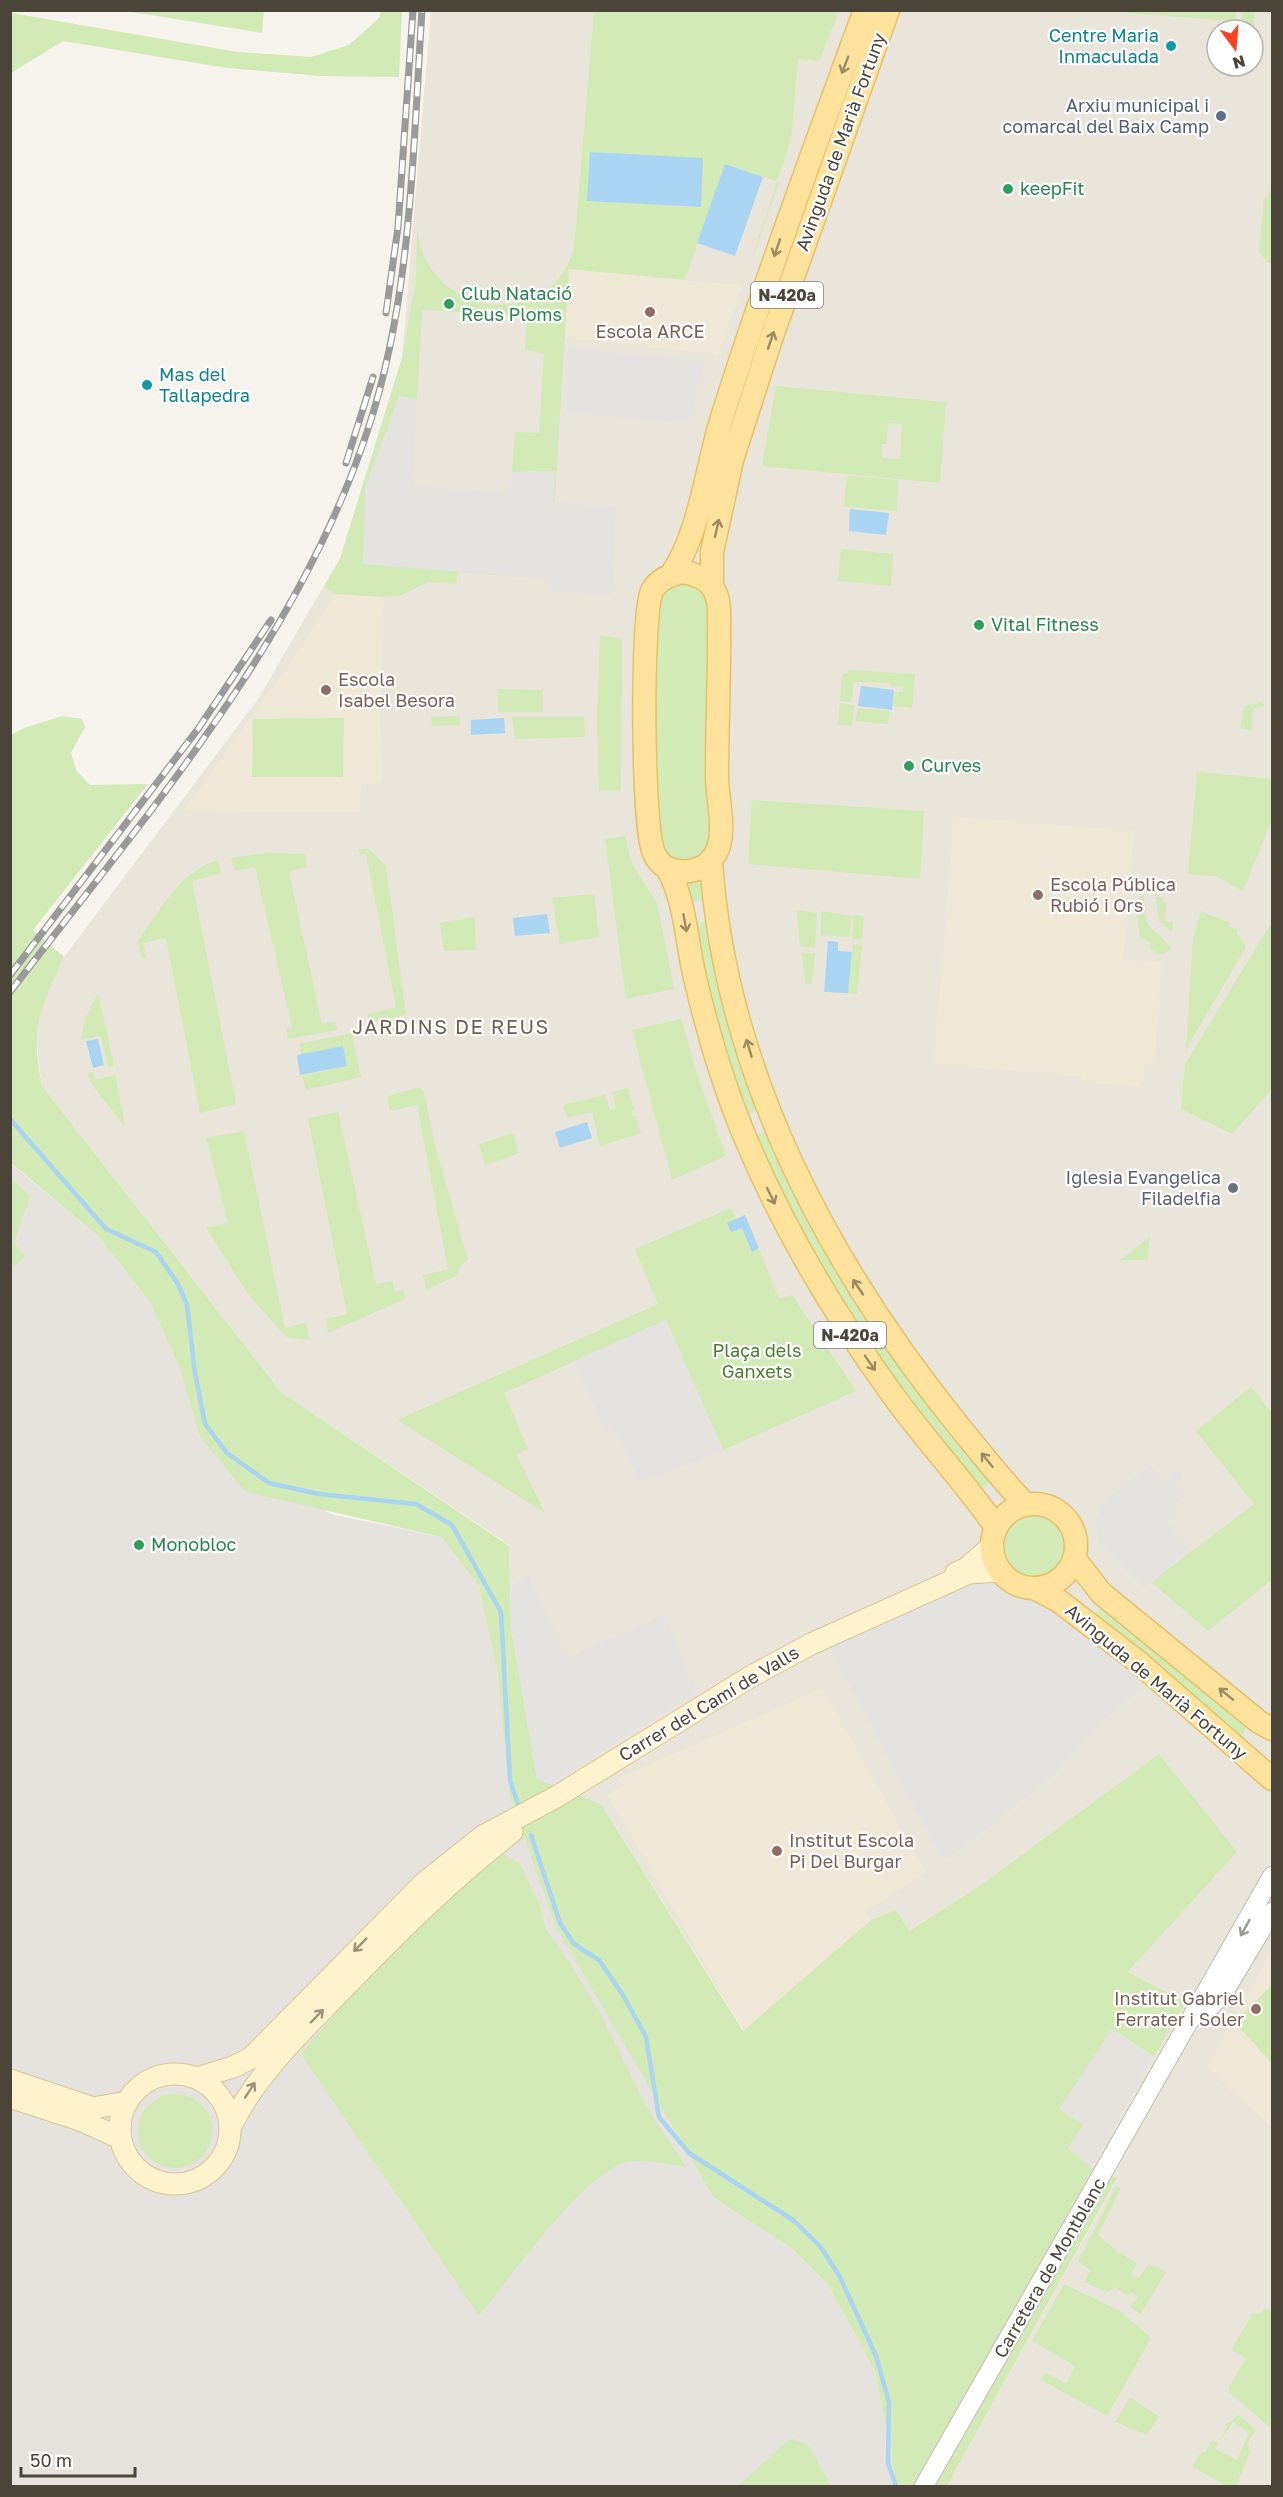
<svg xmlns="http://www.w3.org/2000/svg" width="1283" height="2497" font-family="'Golos Text',sans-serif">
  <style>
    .residential { fill: #eae5da; fill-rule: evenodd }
    .industrial { fill: #e6e2dd }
    .education { fill: #efe8d6 }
    .green { fill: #d2eab5; fill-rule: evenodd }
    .parking { fill: #e5e3e0 }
    .water { fill: #a9d4f2 }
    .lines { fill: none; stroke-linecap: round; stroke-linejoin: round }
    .stream { stroke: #a9d4f2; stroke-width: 4.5 }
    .tertiary-casing { stroke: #c2bbae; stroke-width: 20 }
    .secondary-casing { stroke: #d6c79b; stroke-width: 23 }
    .primary-casing { stroke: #e6c16a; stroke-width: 25 }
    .tertiary { stroke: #fff; stroke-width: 18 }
    .secondary { stroke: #fff3cd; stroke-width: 21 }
    .primary { stroke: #ffe39c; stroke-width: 22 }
    .rail-casing { stroke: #9a9a9a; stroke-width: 7 }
    .rail { stroke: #fff; stroke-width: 4.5; stroke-dasharray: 14; stroke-linecap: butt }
    .oneway { stroke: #9c8c66 }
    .oneway2 { stroke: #9c9892 }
    .oneway3 { stroke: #9c937c }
    .culture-dot { fill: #0f9aa8; stroke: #fff; stroke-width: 2 }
    .service-dot { fill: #5c6f8a; stroke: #fff; stroke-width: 2 }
    .leisure-dot { fill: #2e9e5b; stroke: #fff; stroke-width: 2 }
    .education-dot { fill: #8d6e63; stroke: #fff; stroke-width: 2 }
    .worship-dot { fill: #6b7280; stroke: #fff; stroke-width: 2 }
    .labels { text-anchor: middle; stroke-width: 4.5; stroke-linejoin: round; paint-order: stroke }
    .shield { fill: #fff; stroke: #817c74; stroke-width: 1.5 }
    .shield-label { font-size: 16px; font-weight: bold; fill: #4b4439 }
    .culture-label { font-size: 18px; fill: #0d838f; stroke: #fff; text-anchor: end }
    .service-label { font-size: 18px; fill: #4e5e75; stroke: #fff; text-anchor: end }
    .street-label { font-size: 18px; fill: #4b4439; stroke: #fff }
    .leisure-label { font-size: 18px; fill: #27864d; stroke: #fff; text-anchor: start }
    .education-label { font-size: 18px; fill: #785e54; stroke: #fff; text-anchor: start }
    .worship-label { font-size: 18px; fill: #5b616d; stroke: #fff; text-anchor: end }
    .park-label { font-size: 18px; fill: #4a7f2a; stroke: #fff }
    .neighbourhood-label { font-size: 20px; letter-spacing: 1.5px; fill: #6e6250; stroke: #fff }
  </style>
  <rect width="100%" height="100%" fill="#f6f3ec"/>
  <path class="residential" d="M 431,11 L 1272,11 L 1272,2486 L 947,2486 L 1117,2179 L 1092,2168 L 1185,2002 L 1128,1972 L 1237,1852 L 988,1880 L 908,1931 L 896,1910 L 744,2031 L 601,1804 L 537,1780 L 511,1627 L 509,1545 L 281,1392 L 42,1086 L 35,1031 L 38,1014 L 64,957 L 258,699 L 340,558 L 402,358 ZM 1217,30 L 1253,30 L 1253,66 L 1217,66 Z"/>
  <path class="industrial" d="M 10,1163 L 98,1236 L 150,1302 L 180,1369 L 200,1437 L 331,1514 L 441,1537 L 479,1586 L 498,1676 L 509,1794 L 714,2198 L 790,2247 L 828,2285 L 875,2371 L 897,2486 L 11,2486 Z
    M 1112,2029 L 1154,2057 L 1092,2168 L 1068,2148 L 1082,2125 L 1058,2109 Z"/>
  <path class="education" d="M 569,269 L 684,280 L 743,285 L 718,355 L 565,338 Z
    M 335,594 L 383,597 L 380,714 L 382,783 L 361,785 L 360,812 L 183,811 L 288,666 Z
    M 954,816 L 1134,831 L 1123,960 L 1162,961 L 1154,1067 L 1145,1066 L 1140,1087 L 1081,1082 L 1081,1077 L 934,1064 Z
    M 823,1688 L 926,1872 L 866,1911 L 871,1920 L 744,2031 L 607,1795 L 623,1786 L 618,1778 Z
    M 1272,1950 L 1272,2127 L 1206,2067 Z"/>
  <path class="green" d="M 126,11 L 264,11 L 262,33 Z
    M 381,11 L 402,11 L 399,77 L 321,76 L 227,68 L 63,41 L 11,73 L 11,13 L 238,52 L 311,57 L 349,45 L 379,18 Z
    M 594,11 L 839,11 L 819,61 L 798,59 L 791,139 L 743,285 L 569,269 L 550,579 L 458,572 L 456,584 L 428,582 L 400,596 L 383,597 L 335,594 L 324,587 L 340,559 L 402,358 L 416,280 L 417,226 C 420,292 496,328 549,288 C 562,278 568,264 574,250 ZM 725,164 L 779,182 L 743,285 L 685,280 ZM 422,310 L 527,316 L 525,349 L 544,354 L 539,433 L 515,432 L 512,472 L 555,471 L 363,564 L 365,526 L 399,396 L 417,399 Z
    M 1127,11 L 1127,10 L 1237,11 L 1235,21 L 1127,13 Z
    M 1242,11 L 1255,11 L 1253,35 L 1253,30 L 1234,30 L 1241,29 Z
    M 1272,190 L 1272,263 L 1268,263 L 1259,252 L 1264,198 Z
    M 776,386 L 946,402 L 940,483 L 762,466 ZM 888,423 L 902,424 L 900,459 L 882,458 L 882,444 L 887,444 Z
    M 847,476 L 898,480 L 897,511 L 844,507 Z
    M 841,549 L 893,554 L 891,586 L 838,581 Z
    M 687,583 L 696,584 L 709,598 L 707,749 L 711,836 L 709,846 L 697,859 L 680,862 L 671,858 L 662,847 L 658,813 L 654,699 L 659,603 L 668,588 Z
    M 600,635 L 622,639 L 621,791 L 599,791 L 597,719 Z
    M 848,670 L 915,674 L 912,708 L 893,706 L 894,692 L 903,692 L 903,687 L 891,687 L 891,683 L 854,682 L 851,702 L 840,701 L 842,674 L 848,673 Z
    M 498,689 L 543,690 L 543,712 L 498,712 Z
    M 1262,702 L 1264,706 L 1255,708 L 1252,713 L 1252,730 L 1240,728 L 1244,706 Z
    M 840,703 L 854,705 L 852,726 L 838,725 Z
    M 858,708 L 890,711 L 888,724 L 855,721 Z
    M 62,716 L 82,719 L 85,727 L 71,753 L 76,770 L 90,785 L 148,784 L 33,930 L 64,957 C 39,1013 30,1024 42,1086 L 281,1392 L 509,1546 L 511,1627 L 537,1779 L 601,1804 L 743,2031 L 871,1920 L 896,1910 L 909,1931 L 988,1880 L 1159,1754 L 1237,1852 L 1128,1972 L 1186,2002 L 1154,2057 L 1112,2029 L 1059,2109 L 1083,2125 L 1068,2148 L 1092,2168 L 1117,2178 L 947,2486 L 897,2486 L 875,2371 L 828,2285 L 790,2247 L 714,2198 L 556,1927 L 509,1794 L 498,1676 L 479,1586 L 441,1537 L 246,1492 L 200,1437 L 180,1369 L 150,1302 L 98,1236 L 11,1163 L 11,735 L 24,728 Z
    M 459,716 L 460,725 L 432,726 L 431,717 Z
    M 512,717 L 584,717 L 585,737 L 515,739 Z
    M 344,718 L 343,777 L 252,777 L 253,719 Z
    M 1197,772 L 1272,779 L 1272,820 L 1243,891 L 1216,876 L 1188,874 Z
    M 752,800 L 924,811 L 920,879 L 748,864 Z
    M 625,836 L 631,862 L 657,903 L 674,989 L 626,999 L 605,839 Z
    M 358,849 L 369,849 L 386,866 L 406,1015 L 370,1023 L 368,1014 L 396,1007 L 366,854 L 361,855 Z
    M 267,853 L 305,854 L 307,867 L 289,872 L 322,1024 L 335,1021 L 337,1030 L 288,1039 L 286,1029 L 292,1027 L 255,867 L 235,871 L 231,858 Z
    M 218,860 L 221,873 L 192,881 L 236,1104 L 200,1113 L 166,938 L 143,943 L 147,961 L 142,957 L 137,942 C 158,913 181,870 218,860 Z
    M 702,878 L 705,900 L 692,901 L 687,882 Z
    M 594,894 L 599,937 L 560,944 L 552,898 Z
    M 1140,896 L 1144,897 C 1143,934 1156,926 1172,950 L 1163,954 L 1155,953 L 1150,948 L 1150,942 L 1140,937 L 1137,918 Z
    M 1156,897 L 1163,898 L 1162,902 L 1166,903 L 1165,921 L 1173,922 L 1173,929 L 1170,931 L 1159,921 Z
    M 797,910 L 817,913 L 815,948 L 800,946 Z
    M 821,911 L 852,916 L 849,937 L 821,935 Z
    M 1201,911 L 1230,923 L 1229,927 L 1237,929 L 1237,934 L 1245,944 L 1245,949 L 1186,1049 L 1193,938 Z
    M 854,915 L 864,916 L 862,940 L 852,939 Z
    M 475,917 L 476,950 L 444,951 L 440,923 Z
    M 708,921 L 759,1110 L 747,1114 L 719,1029 L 695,923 Z
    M 1270,925 L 1272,927 L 1272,1089 L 1232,1134 L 1181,1109 L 1185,1064 Z
    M 853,944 L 862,945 L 857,994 L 848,993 Z
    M 801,952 L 815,954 L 812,984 L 806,984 Z
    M 98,993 L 114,1066 L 108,1068 L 101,1036 L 81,1040 L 85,1019 Z
    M 681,1019 L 697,1074 L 726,1156 L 672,1180 L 632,1030 Z
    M 352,1033 L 361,1077 L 306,1090 L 302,1076 L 347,1066 L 343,1047 L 301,1054 L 299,1044 Z
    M 93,1072 L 96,1080 L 115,1075 L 125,1126 L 95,1089 L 87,1073 Z
    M 417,1088 L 421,1088 L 424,1093 L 434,1141 L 468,1260 L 461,1265 L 458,1275 L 426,1290 L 423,1275 L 448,1269 L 417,1105 L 390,1111 L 387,1096 Z
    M 628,1088 L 634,1110 L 631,1112 L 633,1117 L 636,1116 L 641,1133 L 600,1146 L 592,1112 L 568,1118 L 563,1105 L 605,1095 L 610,1110 L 616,1108 L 612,1092 Z
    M 338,1112 L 376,1284 L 392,1281 L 395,1292 L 404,1290 L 405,1299 L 328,1333 L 326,1319 L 347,1314 L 308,1118 Z
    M 244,1131 L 285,1328 L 306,1323 L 310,1340 L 286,1337 L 248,1294 L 206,1228 L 228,1223 L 206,1138 Z
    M 767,1132 C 824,1269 901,1366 991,1481 L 980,1490 L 878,1359 L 809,1249 L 755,1136 Z
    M 513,1133 L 519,1153 L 485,1165 L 479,1144 Z
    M 11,1178 L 30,1196 L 14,1242 L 25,1257 L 11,1270 Z
    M 731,1208 L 737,1219 L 745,1215 L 779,1299 L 792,1295 L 856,1391 L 723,1450 L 666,1320 L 504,1393 L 528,1449 L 516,1454 L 545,1513 L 397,1420 L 658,1304 L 635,1249 Z
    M 1150,1237 L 1147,1260 L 1120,1260 Z
    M 1251,1387 L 1272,1413 L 1272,1580 L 1208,1631 L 1151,1582 L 1254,1504 L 1196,1431 Z
    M1004 1547a30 30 0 1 1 60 0a30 30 0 1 1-60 0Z
    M 1102,1606 L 1247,1726 L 1241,1738 L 1092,1616 Z
    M 503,1854 L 520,1864 L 540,1906 L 546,1930 L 568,1960 L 600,2013 L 645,2104 L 687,2168 C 672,2164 638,2158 623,2163 C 580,2178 510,2278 479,2316 L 301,2054 C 360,1983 428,1909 503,1854 Z
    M 1272,1985 L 1272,2063 L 1234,2022 Z
    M138 2131a37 37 0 1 1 74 0a37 37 0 1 1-74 0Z
    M 1116,2186 L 1121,2188 L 1098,2235 L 1118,2252 L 1137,2263 L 1131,2274 L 1138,2278 L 1149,2264 L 1166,2272 L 1141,2314 L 1130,2307 L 1138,2297 L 1131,2292 L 1127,2296 L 1115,2287 L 1107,2292 L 1084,2282 L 1091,2270 L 1078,2262 Z
    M 1064,2284 L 1120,2311 L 1151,2338 L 1107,2416 L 1041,2380 L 1046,2373 L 1067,2384 L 1075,2366 L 1032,2341 Z
    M 1264,2308 L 1272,2311 L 1272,2429 L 1229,2392 L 1229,2387 L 1246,2358 L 1231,2350 L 1253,2313 L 1261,2314 Z
    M 1130,2397 L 1159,2417 L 1147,2435 L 1115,2422 Z
    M 1238,2414 L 1256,2430 L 1248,2442 L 1250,2453 L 1236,2486 L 1227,2486 L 1192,2467 L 1200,2453 L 1205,2452 L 1213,2440 L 1218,2443 L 1215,2449 L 1237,2460 L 1249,2433 L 1233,2422 L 1219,2442 L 1227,2427 L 1225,2424 L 1233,2420 Z
    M 792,2439 L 808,2444 L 831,2486 L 738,2486 L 787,2441 Z"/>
  <path class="parking" d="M 568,348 L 705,361 L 690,423 L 566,413 Z
    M 399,396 L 417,399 L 413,486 L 509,493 L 512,472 L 555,471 L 554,502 L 616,507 L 612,595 L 549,591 L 549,579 L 363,564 L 365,489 Z
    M 52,1245 L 55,1249 L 11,1285 L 11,1279 Z
    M 666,1320 L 723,1450 L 640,1483 L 613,1425 L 604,1429 L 574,1361 Z
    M 1151,1465 L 1163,1479 L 1177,1469 L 1183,1477 L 1174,1485 L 1184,1496 L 1169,1508 L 1174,1514 L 1166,1521 L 1190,1552 L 1144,1588 L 1100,1543 L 1095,1520 L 1104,1500 Z
    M 529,1575 L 566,1658 L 664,1615 L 697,1692 L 550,1784 L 537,1780 L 511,1627 L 511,1584 Z
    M 961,1583 L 991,1584 L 1060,1611 L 1131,1667 L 1139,1691 L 1105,1719 L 1052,1777 L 948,1859 L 940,1855 L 827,1643 Z"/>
  <path class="water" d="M 590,152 L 703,158 L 701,207 L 587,201 Z
    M 725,164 L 763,177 L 735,256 L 697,243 Z
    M 850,509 L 889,513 L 886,535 L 849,531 Z
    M 861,686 L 894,690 L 892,710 L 858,706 Z
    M 504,718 L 505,733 L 471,735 L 471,720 Z
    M 547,914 L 550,933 L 515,936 L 513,918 Z
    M 828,941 L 838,942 L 838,951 L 852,952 L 848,993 L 824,992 Z
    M 98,1039 L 104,1065 L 93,1068 L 86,1041 Z
    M 343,1046 L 347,1066 L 300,1075 L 297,1055 Z
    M 587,1122 L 592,1138 L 560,1148 L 555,1132 Z
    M 745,1215 L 759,1248 L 752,1252 L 742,1228 L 731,1232 L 727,1223 Z"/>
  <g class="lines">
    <path class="stream" d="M 10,1119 L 106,1229 L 156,1252 L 178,1284 L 187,1305 L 195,1373 L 205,1424 L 227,1453 L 269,1483 L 319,1494 L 416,1504 L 452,1525 L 501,1612 L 510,1780 L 518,1804
      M 531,1835 L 560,1923 L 574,1944 L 599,1960 L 623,1995 L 646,2037 L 659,2117 L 689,2153 L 793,2220 L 820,2246 L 840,2277 L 876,2356 L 889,2402 L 888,2463 L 896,2486"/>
    <g class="tertiary-casing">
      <path id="tertiary" d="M 1203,2016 L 1226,1989 L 1272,1912
        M 924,2486 L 1272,1876"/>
    </g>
    <g class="secondary-casing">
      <path id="secondary" d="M 956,1573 L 967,1568 L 991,1547
        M120 2129a55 55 0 1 1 110 0a55 55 0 1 1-110 0Z
        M 197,2078 L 233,2067 L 251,2058 L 424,1883 L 483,1836 L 556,1797 L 750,1677 L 811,1644 L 969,1573 L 999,1571
        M 10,2080 L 93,2108 L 127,2102
        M 10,2097 L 80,2120 L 120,2138
        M 231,2126 C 257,2074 298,2035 339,1993 C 394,1936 450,1880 512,1832"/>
    </g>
    <g class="primary-casing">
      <path id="primary" d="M 682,572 C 707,575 719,588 719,612 C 720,667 717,721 717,776 C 717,799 727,832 716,853 C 709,867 693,873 678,871 C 667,870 658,863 654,853 C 642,830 641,613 652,591 C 658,579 671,575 682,572 Z
        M 671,575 C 701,532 707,462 724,411 C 767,276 816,143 865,10
        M 712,586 L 712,552 L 732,460 L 771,339 L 888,10
        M 711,861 C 725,1071 828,1264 958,1425 C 980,1452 1001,1479 1025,1504
        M 667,868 C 686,901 686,941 695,978 C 707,1029 722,1081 742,1130 C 781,1225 832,1311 892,1394 C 925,1440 964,1481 996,1527
        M992 1546a42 42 0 1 1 84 0a42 42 0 1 1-84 0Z
        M 1075,1559 L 1101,1593 L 1259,1722 L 1272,1729
        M 1036,1589 L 1059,1601 L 1137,1661 L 1272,1779"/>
    </g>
    <use href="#tertiary" class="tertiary"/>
    <use href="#secondary" class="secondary"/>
    <use href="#primary" class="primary"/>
    <g class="rail-casing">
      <path id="rail" d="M 386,313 L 398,227 L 413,10
        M 346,463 L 373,377
        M 10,975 L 198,729 L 271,620
        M 10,992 C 145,816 298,643 368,429 C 412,296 413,149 422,10"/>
    </g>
    <use href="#rail" class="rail"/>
  </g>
  <defs><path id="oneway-shaft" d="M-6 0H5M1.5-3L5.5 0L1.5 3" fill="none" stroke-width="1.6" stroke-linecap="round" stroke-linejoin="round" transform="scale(1.5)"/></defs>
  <g class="oneway">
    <use href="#oneway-shaft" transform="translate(845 65) rotate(111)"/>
    <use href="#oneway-shaft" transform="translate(777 248) rotate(109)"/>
    <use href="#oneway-shaft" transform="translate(771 340) rotate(-71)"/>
    <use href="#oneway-shaft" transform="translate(717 528) rotate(-77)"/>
    <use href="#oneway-shaft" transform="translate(685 923) rotate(80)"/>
    <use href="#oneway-shaft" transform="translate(749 1048) rotate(-107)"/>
    <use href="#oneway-shaft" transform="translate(771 1196) rotate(64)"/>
    <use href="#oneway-shaft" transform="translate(858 1287) rotate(-124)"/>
    <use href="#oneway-shaft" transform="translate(870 1363) rotate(55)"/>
    <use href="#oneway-shaft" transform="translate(987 1460) rotate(-129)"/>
    <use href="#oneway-shaft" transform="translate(1226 1694) rotate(-141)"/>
  </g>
  <use class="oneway2" href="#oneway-shaft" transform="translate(1245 1928) rotate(119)"/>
  <g class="oneway3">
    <use href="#oneway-shaft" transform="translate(360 1945) rotate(135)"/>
    <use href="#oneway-shaft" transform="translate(317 2016) rotate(-46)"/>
    <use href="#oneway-shaft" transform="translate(250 2090) rotate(-57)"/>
  </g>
  <g class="culture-dot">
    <circle cx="1171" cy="46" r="6"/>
    <circle cx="147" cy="385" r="6"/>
  </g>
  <circle class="service-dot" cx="1221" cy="116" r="6"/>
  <g class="leisure-dot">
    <circle cx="1008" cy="189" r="6"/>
    <circle cx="449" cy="304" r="6"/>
    <circle cx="979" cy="625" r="6"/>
    <circle cx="909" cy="766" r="6"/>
    <circle cx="139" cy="1545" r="6"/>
  </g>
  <g class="education-dot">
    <circle cx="650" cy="312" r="6"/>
    <circle cx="326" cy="690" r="6"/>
    <circle cx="1038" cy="895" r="6"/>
    <circle cx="777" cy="1851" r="6"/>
    <circle cx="1256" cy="2009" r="6"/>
  </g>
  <circle class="worship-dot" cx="1233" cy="1188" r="6"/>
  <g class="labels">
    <g class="shield">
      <rect x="751" y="282" width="72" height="26" rx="4.5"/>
      <rect x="814" y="1322" width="72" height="26" rx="4.5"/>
    </g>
    <g class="shield-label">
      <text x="787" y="301">N-420a</text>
      <text x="850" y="1341">N-420a</text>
    </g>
    <g class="culture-label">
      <text x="1159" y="42">Centre Maria<tspan x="1159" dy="21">Inmaculada</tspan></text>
      <text x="159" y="381" text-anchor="start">Mas del<tspan x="159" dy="21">Tallapedra</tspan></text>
    </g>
    <g class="service-label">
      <text x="1209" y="112">Arxiu municipal i<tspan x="1209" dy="21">comarcal del Baix Camp</tspan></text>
    </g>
    <g class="street-label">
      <text transform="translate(841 142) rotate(-70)" y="6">Avinguda de Marià Fortuny</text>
      <text transform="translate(1156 1682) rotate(40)" y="6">Avinguda de Marià Fortuny</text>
      <text transform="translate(709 1704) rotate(-31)" y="6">Carrer del Camí de Valls</text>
      <text transform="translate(1050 2268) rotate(-60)" y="6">Carretera de Montblanc</text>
    </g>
    <g class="leisure-label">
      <text x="1020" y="195">keepFit</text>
      <text x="461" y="300">Club Natació<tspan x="461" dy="21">Reus Ploms</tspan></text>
      <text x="991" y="631">Vital Fitness</text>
      <text x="921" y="772">Curves</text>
      <text x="151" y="1551">Monobloc</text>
    </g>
    <g class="education-label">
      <text x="650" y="338" text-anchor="middle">Escola ARCE</text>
      <text x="338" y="686">Escola<tspan x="338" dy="21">Isabel Besora</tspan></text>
      <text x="1050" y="891">Escola Pública<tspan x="1050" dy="21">Rubió i Ors</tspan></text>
      <text x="789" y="1847">Institut Escola<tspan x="789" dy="21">Pi Del Burgar</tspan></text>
      <text x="1244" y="2005" text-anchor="end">Institut Gabriel<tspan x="1244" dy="21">Ferrater i Soler</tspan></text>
    </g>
    <g class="worship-label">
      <text x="1221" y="1184">Iglesia Evangelica<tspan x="1221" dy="21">Filadelfia</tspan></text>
    </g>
    <g class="park-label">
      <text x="757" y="1357">Plaça dels<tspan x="757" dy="21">Ganxets</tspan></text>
    </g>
    <g class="neighbourhood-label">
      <text x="451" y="1034">JARDINS DE REUS</text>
    </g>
  </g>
  <rect width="1283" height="2497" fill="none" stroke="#4b4439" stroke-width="24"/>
  <g transform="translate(1235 48) rotate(164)"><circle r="28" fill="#ffffff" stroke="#b7b4b0" stroke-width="1.5"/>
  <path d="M0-4.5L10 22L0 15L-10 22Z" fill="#fc3f1d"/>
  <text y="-9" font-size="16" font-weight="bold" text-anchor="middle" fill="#4b4439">N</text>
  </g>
  <path d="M21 2467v9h114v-9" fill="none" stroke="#4b4439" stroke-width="3"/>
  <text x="30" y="2467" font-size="18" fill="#4b4439" stroke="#ffffff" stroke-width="4.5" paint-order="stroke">50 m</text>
</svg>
